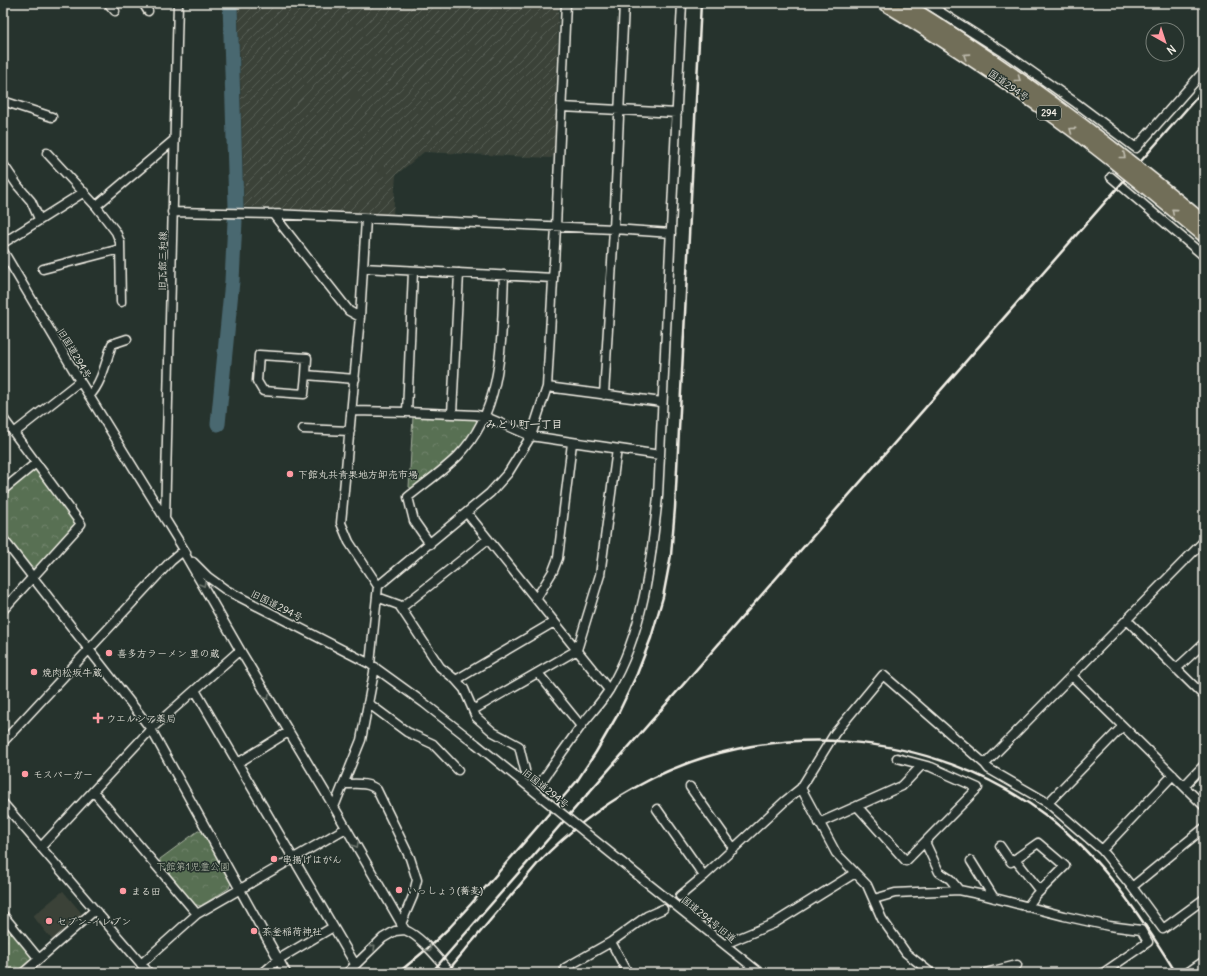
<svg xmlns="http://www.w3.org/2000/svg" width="1207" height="976" font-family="Delius,'Klee One',sans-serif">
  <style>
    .built { fill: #3b4339 }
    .industrial { fill: url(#industrial-furrows) }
    .park { fill: url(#park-crowns); stroke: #a6b09e }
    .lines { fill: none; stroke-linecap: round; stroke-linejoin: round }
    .river { stroke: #4a6770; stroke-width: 15 }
    .minor-casing { stroke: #f4f1e8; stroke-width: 11 }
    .minor { stroke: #26332d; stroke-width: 8 }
    .rail { stroke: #f4f1e8; stroke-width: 2.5 }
    .minor-bridge-casing { stroke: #f4f1e8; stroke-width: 11; stroke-linecap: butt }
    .highway-bridge-casing { stroke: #f4f1e8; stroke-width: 15; stroke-linecap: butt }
    .minor-bridge { stroke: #26332d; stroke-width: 8 }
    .highway-bridge { stroke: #716e59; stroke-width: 12 }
    .oneway { stroke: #c0bdaf }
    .oneway2 { stroke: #6e766e }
    .poi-dot { fill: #ff9aa2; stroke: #26332d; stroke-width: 1.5 }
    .labels { text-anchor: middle; stroke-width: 3; stroke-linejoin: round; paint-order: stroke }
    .shield { fill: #26332d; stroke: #b6b8b0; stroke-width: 1 }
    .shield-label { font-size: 9px; font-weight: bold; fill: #f4f1e8 }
    .street-label { font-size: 10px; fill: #f4f1e8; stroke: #26332d }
    .poi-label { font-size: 10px; fill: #f4f1e8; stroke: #26332d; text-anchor: start }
    .park-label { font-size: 10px; fill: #b6bdac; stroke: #26332d }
    .neighbourhood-label { font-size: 11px; font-weight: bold; fill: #f4f1e8; stroke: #26332d }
  </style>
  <defs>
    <pattern id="industrial-furrows" width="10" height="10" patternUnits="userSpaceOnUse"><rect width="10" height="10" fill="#3b4339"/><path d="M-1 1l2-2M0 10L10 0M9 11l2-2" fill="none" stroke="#585f56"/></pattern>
    <pattern id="park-crowns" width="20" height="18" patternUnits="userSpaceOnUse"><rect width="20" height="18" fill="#586f53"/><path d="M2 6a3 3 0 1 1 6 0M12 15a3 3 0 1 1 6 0" fill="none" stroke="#71846c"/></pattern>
  </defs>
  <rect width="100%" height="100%" fill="#26332d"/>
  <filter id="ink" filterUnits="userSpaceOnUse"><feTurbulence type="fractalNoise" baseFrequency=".025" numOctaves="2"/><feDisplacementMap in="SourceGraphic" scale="8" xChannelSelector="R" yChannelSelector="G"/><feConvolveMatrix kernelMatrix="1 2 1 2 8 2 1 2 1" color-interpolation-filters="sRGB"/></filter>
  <g filter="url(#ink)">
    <path class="built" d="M 63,891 L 84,916 L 53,941 L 33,916 Z"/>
    <path class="industrial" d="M 238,3 L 559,3 L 554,155 L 551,158 L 424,152 L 396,175 L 393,214 L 244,207 Z"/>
    <path class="park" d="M 413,417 L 475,419 L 478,422 L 467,440 L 460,449 L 413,489 L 409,487 Z
      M 35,469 L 75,521 L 75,526 L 37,567 L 31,567 L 3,531 L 3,493 Z
      M 198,831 L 202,831 L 231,882 L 229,888 L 201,906 L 193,904 L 160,865 L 160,859 Z
      M 3,920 L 33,955 L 31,961 L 16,973 L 3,973 Z"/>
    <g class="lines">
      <path class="river" d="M 230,3 L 236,207
        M 218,424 L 232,281 L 235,221"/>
      <g class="minor-casing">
        <path id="minor" d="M 108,3 L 115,11
          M 143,3 L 148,11
          M 926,3 L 1005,53 L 1076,103 L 1136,148 L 1204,71
          M 3,101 L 52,117
          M 562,107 L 677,113
          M 47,153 L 96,206 L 174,140
          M 3,164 L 18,186 L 31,201 L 39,219
          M 1111,177 L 1204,256
          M 96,206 L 116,232 L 120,242 L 121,302
          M 172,212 L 273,214 L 614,229 L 671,233
          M 273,214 L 349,311 L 360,317
          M 366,219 L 360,317 L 341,523 L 349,542 L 378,586 L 370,664
          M 3,243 L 84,192
          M 3,251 L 80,381 L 186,553
          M 363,268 L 553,278
          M 43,269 L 120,249
          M 413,271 L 407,412 L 476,415 L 486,417 L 531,436 L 660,455
          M 306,375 L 307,358 L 259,355 L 257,381 L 263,391 L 304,394 L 306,375 L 355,379
          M 547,387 L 662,402
          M 604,395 L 614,229 L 624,3
          M 89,396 C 101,385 107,359 112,344 L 127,339
          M 352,411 L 407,412
          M 452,414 L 459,273
          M 3,418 L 81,524 L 3,610
          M 303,429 L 350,431
          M 14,433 L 80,381
          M 3,490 L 36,463
          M 467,513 L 609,690
          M 165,519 L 178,3
          M 3,539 L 151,729 L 286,973
          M 430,544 L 414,521 L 408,497 C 425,483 443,471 458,456 C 505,408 501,337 504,275
          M 193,562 L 208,577 L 226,590 L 370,664 L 424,703 L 476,744
          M 378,586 L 490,493 L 508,473 L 531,436 L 547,387 L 556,227 L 566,3
          M 377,597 L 399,605 L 440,667 L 456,680 L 464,689 L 476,717 L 493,732 L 519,746 L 525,770
          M 536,599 L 553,571 L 558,558 L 572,443
          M 401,608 L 488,539
          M 1127,620 L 1204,696
          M 1176,669 L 1204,643
          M 538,673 L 581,726
          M 1072,676 L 1204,806
          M 456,680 L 554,622
          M 195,690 L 355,964
          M 368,703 L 407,732 L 433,744 L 458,770
          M 473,710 L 577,650 L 600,575 L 617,449
          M 3,742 L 171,561 L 183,551 L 240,650 L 334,807 L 405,930 C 422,937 438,959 451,973
          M 238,763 L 288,732
          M 985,764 L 1204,541
          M 542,781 C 555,762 568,744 581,726 C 590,714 601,703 609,690 C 644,632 651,562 658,496 L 682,3
          M 345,784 C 355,784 369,782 377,790 L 410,858 L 417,880 L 413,896 L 401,924
          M 1184,786 L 1204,765
          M 690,787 L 734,849
          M 801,788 L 836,853 L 867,885 L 882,919 L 906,953 L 931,973
          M 93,791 L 197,914
          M 3,803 L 149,973
          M 1048,803 L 1122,727
          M 857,806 L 906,861 L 978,788 L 931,767 L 897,758
          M 334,807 L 361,740 L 375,667
          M 657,809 L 704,876
          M 819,823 L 902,786 L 922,765
          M 925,842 L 939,872 L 950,879 L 959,890
          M 1000,846 L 1011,862 L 1038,843 L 1065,866 L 1036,895 L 1027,907
          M 41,847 L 151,729 L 240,650
          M 1102,850 L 1173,775
          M 1015,859 L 1040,891
          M 971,861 L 994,898
          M 645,881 L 760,973
          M 1132,887 L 1204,828
          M 680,896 L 704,876 L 785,801 L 801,788 L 835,733 L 883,675 L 985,764 L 989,769 L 1048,803 L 1102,850 L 1132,887 L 1163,929 L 1204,899
          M 874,899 L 895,893 L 959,890 L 983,895 L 1064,916 L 1109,926 L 1141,930 L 1148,942 L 1103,973
          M 3,915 L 39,959
          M 611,942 L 628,973
          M 725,944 L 773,924 L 855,873
          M 141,964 L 197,914 L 346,828
          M 23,973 L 95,910
          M 263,973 L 279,959 L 333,927
          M 347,973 L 383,938 L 395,931 L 405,930
          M 567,973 L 565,968 L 611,942 L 647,916 L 663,909
          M 985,973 L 1017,965
          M 1187,973 L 1204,961"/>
      </g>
      <use href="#minor" class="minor"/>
      <path class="rail" d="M 398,973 L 428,948 L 450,927 L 471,904 L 577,781 L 596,752 L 618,714 L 637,674 L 651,638 L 663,597 L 671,555 L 675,508 L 701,3
        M 431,973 L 1204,89
        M 446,973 L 539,862 C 567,833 600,807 636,787 C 763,715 932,728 1048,817 C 1103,859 1140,915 1176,973"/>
      <g class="minor-bridge-casing">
        <path id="minor-bridge" d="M 476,744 L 645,881"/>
      </g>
      <g class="highway-bridge-casing">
        <path id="highway-bridge" d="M 883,3 C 943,40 1001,78 1057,119 C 1108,156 1156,196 1204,236
          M 904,3 C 1010,68 1109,142 1204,222"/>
      </g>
      <use href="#minor-bridge" class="minor-bridge"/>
      <use href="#highway-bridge" class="highway-bridge"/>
    </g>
    <defs><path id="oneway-chevron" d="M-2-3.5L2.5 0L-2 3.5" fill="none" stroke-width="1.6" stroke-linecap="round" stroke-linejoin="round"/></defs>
    <g class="oneway">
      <use href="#oneway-chevron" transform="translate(966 56) rotate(-147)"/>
      <use href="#oneway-chevron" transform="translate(1018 79) rotate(36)"/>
      <use href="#oneway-chevron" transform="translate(1072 130) rotate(-143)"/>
      <use href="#oneway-chevron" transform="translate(1123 156) rotate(38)"/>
      <use href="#oneway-chevron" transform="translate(1174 211) rotate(-140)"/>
    </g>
    <g class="oneway2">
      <use href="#oneway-chevron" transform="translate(203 584) rotate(60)"/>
      <use href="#oneway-chevron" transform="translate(267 697) rotate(60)"/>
      <use href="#oneway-chevron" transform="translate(356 845) rotate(60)"/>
      <use href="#oneway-chevron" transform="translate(373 947) rotate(-44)"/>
      <use href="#oneway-chevron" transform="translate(429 949) rotate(47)"/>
    </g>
  </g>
  <g class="poi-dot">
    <circle cx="290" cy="474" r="4"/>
    <circle cx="109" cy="653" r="4"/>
    <circle cx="34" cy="672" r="4"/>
    <path d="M96 712h4v4h4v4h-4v4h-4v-4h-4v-4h4z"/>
    <circle cx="25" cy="774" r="4"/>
    <circle cx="274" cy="859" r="4"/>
    <circle cx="399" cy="890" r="4"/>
    <circle cx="123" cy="891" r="4"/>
    <circle cx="49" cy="921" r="4"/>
    <circle cx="254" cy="931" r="4"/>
  </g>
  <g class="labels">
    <rect class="shield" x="1037" y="106" width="24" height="14" rx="3"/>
    <g class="shield-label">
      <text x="1049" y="116">294</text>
    </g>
    <g class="street-label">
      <text transform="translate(1009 85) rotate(35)" y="4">国道294号</text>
      <text transform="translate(162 261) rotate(-89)" y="4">旧下館三和線</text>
      <text transform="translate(75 353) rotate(59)" y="4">旧国道294号</text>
      <text transform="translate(277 605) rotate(27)" y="4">旧国道294号</text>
      <text transform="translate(546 788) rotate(39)" y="4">旧国道294号</text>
      <text transform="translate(709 919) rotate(39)" y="4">国道294号旧道</text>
    </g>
    <g class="poi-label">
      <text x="298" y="478">下館丸共青果地方卸売市場</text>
      <text x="117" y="657">喜多方ラーメン 里の蔵</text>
      <text x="42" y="676">焼肉松坂牛蔵</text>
      <text x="106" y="722">ウエルシア薬局</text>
      <text x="33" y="778">モスバーガー</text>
      <text x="282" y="863">串揚げはがん</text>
      <text x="407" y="894">いっしょう(蕎麦)</text>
      <text x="131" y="895">まる田</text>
      <text x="57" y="925">セブン-イレブン</text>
      <text x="262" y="935">茶釜稲荷神社</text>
    </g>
    <g class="park-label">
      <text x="193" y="870">下館第1児童公園</text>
    </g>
    <g class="neighbourhood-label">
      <text x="524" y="428">みどり町一丁目</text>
    </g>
  </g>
  <rect width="1207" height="976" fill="none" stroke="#26332d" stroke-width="16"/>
  <rect x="8" y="8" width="1191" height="960" fill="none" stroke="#f4f1e8" stroke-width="1.5" filter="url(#ink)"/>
  <g transform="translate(1165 42) rotate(141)"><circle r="19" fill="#26332d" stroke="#787f78"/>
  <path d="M0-3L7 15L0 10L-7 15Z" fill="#ff9aa2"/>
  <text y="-6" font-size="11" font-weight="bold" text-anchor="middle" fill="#f4f1e8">N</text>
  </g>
</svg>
